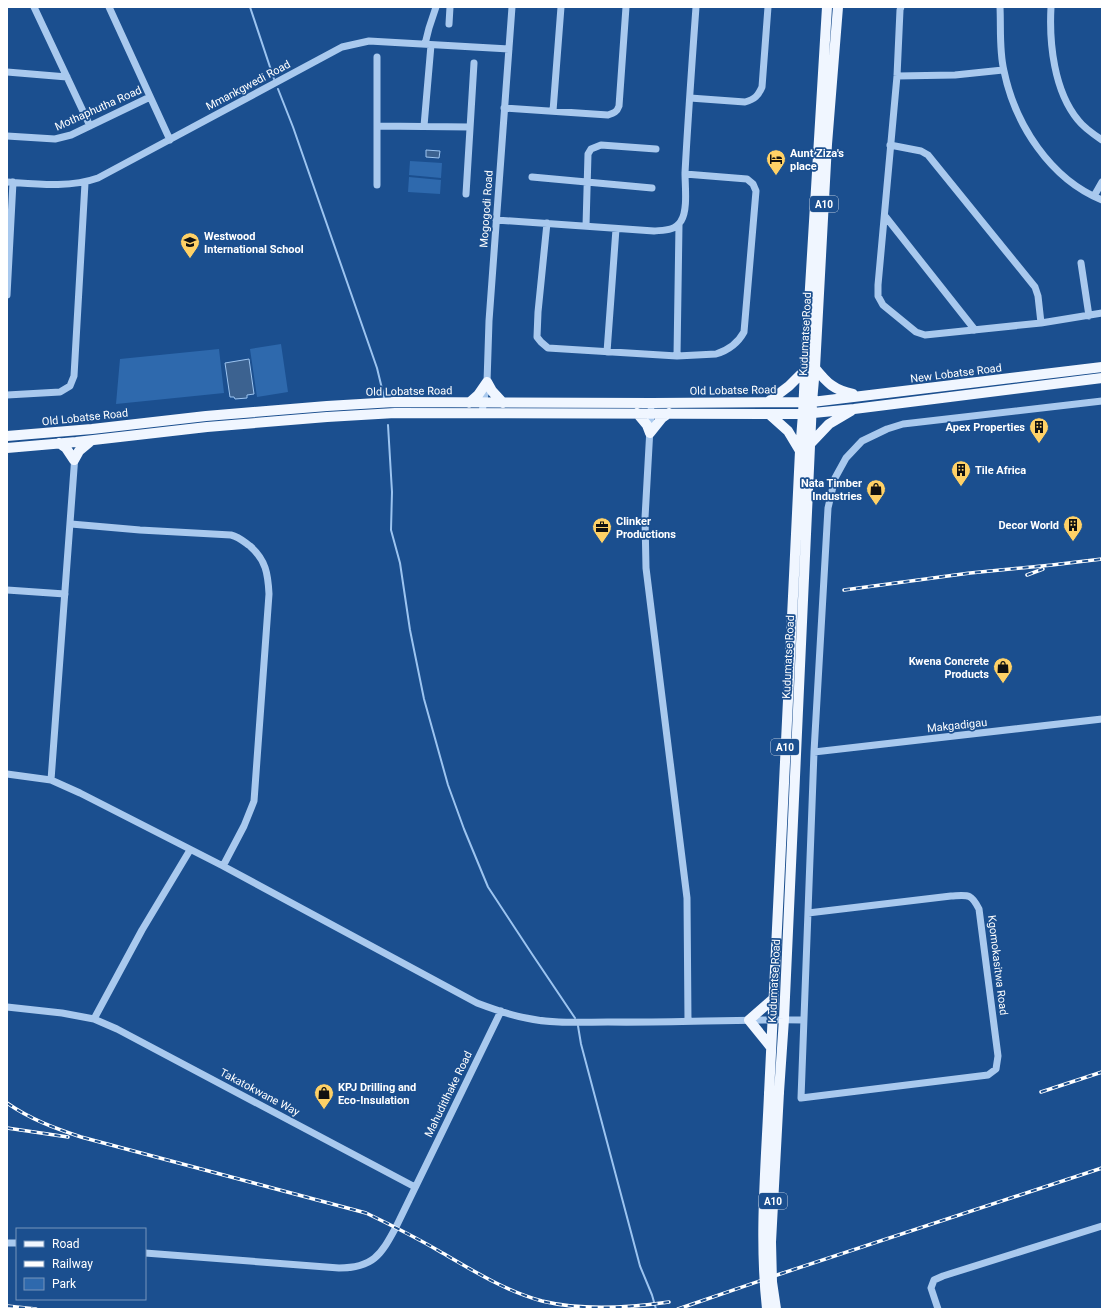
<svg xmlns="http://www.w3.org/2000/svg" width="1109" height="1316" font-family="Roboto,sans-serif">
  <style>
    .green { fill: #2e69ad }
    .water { fill: #3c6290; stroke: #9cc4f0 }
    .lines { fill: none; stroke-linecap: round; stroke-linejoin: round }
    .stream { stroke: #9cc4f0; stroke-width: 2 }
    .minor { stroke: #a9c9ee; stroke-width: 7 }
    .major { stroke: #f0f6ff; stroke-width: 10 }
    .rail-casing { stroke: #fff; stroke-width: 3.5 }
    .rail { stroke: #1b4f8f; stroke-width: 2; stroke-dasharray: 6; stroke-linecap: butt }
    .major-bridge { stroke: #f0f6ff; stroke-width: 10 }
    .labels { text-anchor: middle; stroke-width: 3.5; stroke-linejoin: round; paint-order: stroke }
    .shield { fill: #1b4f8f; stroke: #bbcadd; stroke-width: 1 }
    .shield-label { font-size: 10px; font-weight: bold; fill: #fff }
    .street-label { font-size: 11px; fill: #fff; stroke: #1b4f8f }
    .poi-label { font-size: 11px; font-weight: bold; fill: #fff; stroke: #1b4f8f; text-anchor: start }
  </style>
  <rect width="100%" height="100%" fill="#1b4f8f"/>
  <path class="green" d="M 410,161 L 442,163 L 441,178 L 409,175 Z
    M 409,177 L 441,180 L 440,194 L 408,192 Z
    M 281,344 L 288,392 L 257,397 L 250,349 Z
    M 219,349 L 224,393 L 116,404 L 120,359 Z"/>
  <path class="water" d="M 426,150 L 440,151 L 439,158 L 426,157 Z
    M 249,359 L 254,394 L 247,395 L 247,398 L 235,399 L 234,397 L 230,397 L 225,363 Z"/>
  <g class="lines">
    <path class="stream" d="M 250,7 L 274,79
      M 278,89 L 293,127 L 377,368 L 384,397
      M 388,425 L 392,492 L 391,530 L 400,563 L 410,630 L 424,699 L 448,785 L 464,829 L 488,887 L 532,954 L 575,1018
      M 578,1026 L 581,1044 L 640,1266 L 652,1295 L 656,1309"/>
    <path class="minor" d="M 34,7 L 90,126
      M 109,7 L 170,140
      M 901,7 L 900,10 L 897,76 L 878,285 L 878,296 L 883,305 L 916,332 L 925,335 L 1041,323 L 1102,313
      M 1000,7 C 1001,28 999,51 1004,71 C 1015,124 1050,179 1102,200
      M 1051,7 C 1049,43 1054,91 1078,120 C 1084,128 1093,134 1102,140
      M 449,24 L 450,7
      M 425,44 L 429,28 L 436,7
      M 377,57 L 377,185
      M 7,72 L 67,77
      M 897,76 L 955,75 L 1003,70
      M 690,98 L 745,102 C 755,99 758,96 762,87 L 768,7
      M 504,108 L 608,115 C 614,113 617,112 619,106 L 626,7
      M 553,111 L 561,7
      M 377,126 L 470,127
      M 424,126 L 431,45
      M 7,136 L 55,139 L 71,135 L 150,97
      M 890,145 L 921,151 L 928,155 L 1035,287 L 1038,296 L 1041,323
      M 532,177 L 652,188
      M 7,182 C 36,184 70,188 98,178 L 342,47 L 369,41 L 509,49
      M 466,194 L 474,63
      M 1094,196 L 1102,182
      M 885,216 L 975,330
      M 496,220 L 654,231 C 664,230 675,231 681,221 C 688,210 685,186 685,173 C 688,117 692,62 696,7
      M 547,223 L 538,312 L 537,337 L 541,342 L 548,348 L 677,356 L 716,354 C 729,350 738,343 744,332 L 756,191 L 753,184 L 747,179 L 685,174
      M 586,226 L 588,154 L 591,149 L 601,145 L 656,149
      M 1081,263 L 1089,316
      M 7,295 L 13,182
      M 607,352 L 616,229
      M 677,356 L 679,225
      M 7,395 L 60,392 L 70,386 L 74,376 L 85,183
      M 651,410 L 645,518 L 646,568 L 687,898 L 688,1021
      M 482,412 L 487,382 L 489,321 L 512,7
      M 71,524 L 140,530 L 231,535 C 239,537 243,541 250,546 C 266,560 268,574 269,594 L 254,801 L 244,826 L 223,866
      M 7,590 L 65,594
      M 814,752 L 1102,719
      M 7,774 L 51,780 L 80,793 L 223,866 L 477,1003 C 493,1009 509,1015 526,1018 C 553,1024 581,1022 608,1022 C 673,1023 738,1019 803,1020
      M 51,780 L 75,455
      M 808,913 L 951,896 C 968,895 971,893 979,909 L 998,1056 L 996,1069 L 988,1075 L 801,1098 L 814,752 L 828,508 L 835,478 L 846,458 L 862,441 L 887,429 L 903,424 L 1102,401
      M 7,1007 L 62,1013 L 94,1019 L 117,1029 L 415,1187
      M 94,1019 L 142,930 L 190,850
      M 7,1243 L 17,1243
      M 145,1253 L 339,1268 C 373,1268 381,1255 396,1227 L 501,1011
      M 938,1309 L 931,1288 L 934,1280 L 943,1276 L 1102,1226"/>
    <path class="major" d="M 815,368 C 827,383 834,390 853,394
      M 768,402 L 789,386 L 805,370
      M 469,403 L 478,395 L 487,382 L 492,391 L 503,403
      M 637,413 L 647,425 L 650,433 L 662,418 L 669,413
      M 769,414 L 788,431 L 800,451
      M 7,436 L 92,429 L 206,416 L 327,406 L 394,402 L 652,403 L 812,402 L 1102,367
      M 59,443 L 66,448 L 74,460 L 79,451 L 91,441
      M 810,444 L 829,424 L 851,411
      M 7,448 L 76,442 L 207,427 L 327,417 L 395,413 L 803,414 L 854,409 L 1102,378
      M 770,1046 L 749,1020 L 773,999
      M 779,1092 L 784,1019 L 812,402 L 815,368 L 827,144 L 838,7
      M 769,1094 L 800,451 L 803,414 L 805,370 L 827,7"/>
    <g class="rail-casing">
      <path id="rail" d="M 1027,575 L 1043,569
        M 844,590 L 970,573 L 1052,565 L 1102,559
        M 1041,1092 L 1102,1072
        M 7,1103 C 30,1119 54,1128 81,1137 L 366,1213 C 391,1225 415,1237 439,1251 C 472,1270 505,1291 542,1301 C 583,1311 627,1308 669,1302
        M 7,1128 L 68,1137
        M 7,1306 L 36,1309
        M 678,1309 L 780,1274 L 1102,1168"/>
    </g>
    <use href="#rail" class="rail"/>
    <path class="major-bridge" d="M 767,1309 C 759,1238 766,1165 769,1094
      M 776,1309 L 772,1282 L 771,1242 L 779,1092"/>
  </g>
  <defs>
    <g id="hotel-pin" transform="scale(1)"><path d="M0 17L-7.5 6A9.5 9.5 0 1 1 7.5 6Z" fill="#ffd166" stroke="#1b4f8f"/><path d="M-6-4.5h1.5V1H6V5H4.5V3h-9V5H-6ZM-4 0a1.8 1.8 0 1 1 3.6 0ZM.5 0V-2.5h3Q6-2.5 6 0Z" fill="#111"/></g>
    <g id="school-pin" transform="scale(1)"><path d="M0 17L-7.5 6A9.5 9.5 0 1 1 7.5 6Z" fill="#ffd166" stroke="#1b4f8f"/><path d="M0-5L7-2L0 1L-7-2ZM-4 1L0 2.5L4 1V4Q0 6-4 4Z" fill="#111"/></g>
    <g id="building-pin" transform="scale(1)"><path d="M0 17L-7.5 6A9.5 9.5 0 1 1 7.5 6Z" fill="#ffd166" stroke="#1b4f8f"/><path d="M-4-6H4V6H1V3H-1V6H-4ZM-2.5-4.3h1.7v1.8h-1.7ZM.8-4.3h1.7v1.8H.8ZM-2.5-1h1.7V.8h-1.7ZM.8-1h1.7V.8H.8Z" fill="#111"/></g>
    <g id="shop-pin" transform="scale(1)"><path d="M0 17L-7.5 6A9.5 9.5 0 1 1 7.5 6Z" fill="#ffd166" stroke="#1b4f8f"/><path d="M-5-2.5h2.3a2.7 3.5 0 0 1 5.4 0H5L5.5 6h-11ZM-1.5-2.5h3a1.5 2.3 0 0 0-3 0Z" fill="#111"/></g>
    <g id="office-pin" transform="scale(1)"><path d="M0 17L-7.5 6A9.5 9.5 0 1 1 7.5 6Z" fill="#ffd166" stroke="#1b4f8f"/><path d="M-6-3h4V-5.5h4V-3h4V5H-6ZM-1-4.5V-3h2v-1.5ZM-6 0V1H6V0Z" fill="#111"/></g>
  </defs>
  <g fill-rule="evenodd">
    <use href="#hotel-pin" x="776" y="159"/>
    <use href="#school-pin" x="190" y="242"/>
    <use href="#building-pin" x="1039" y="427"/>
    <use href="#building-pin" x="961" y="470"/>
    <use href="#shop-pin" x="876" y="489"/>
    <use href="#building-pin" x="1073" y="525"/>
    <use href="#office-pin" x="602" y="527"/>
    <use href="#shop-pin" x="1003" y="667"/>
    <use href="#shop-pin" x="324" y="1093"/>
  </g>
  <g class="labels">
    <g class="shield">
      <rect x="810" y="196" width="28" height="16" rx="3"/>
      <rect x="771" y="739" width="28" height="16" rx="3"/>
      <rect x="759" y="1193" width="28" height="16" rx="3"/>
    </g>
    <g class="shield-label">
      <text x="824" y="208">A10</text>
      <text x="785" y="751">A10</text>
      <text x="773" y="1205">A10</text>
    </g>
    <g class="street-label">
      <text transform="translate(248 85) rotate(-28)" y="4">Mmankgwedi Road</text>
      <text transform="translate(98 108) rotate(-24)" y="4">Mothaphutha Road</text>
      <text transform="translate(486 209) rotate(-86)" y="4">Mogogodi Road</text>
      <text transform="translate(805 334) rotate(-87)" y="4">Kudumatse Road</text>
      <text transform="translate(956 373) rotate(-7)" y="4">New Lobatse Road</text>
      <text transform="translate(733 390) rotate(-1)" y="4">Old Lobatse Road</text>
      <text transform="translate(409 391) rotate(-1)" y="4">Old Lobatse Road</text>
      <text transform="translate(85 417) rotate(-6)" y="4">Old Lobatse Road</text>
      <text transform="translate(788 657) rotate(-87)" y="4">Kudumatse Road</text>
      <text transform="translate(957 725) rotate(-6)" y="4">Makgadigau</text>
      <text transform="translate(998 965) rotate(83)" y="4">Kgomokasitwa Road</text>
      <text transform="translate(774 981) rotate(-87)" y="4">Kudumatse Road</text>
      <text transform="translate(260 1092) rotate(28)" y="4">Takatokwane Way</text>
      <text transform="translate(448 1094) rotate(-64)" y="4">Mahuditlhake Road</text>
    </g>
    <g class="poi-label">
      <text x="790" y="157">Aunt Ziza's<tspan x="790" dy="13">place</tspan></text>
      <text x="204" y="240">Westwood<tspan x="204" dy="13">International School</tspan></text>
      <text x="1025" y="431" text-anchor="end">Apex Properties</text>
      <text x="975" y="474">Tile Africa</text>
      <text x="862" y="487" text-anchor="end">Nata Timber<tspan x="862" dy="13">Industries</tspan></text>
      <text x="616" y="525">Clinker<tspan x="616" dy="13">Productions</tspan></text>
      <text x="1059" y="529" text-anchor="end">Decor World</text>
      <text x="989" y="665" text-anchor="end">Kwena Concrete<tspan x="989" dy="13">Products</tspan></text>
      <text x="338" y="1091">KPJ Drilling and<tspan x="338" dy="13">Eco-Insulation</tspan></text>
    </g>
  </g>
  <rect width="1109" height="1316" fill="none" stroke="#ffffff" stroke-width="16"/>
  <rect x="16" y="1228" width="130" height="72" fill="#1b4f8f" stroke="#7695bc"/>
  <rect x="24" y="1241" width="20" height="6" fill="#f0f6ff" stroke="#7695bc"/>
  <text x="52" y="1248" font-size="12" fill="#ffffff">Road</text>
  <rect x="24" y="1261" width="20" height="6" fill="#ffffff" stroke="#7695bc"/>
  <text x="52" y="1268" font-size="12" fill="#ffffff">Railway</text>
  <rect x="24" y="1278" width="20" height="12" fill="#2e69ad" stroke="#7695bc"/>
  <text x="52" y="1288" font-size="12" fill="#ffffff">Park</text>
</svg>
